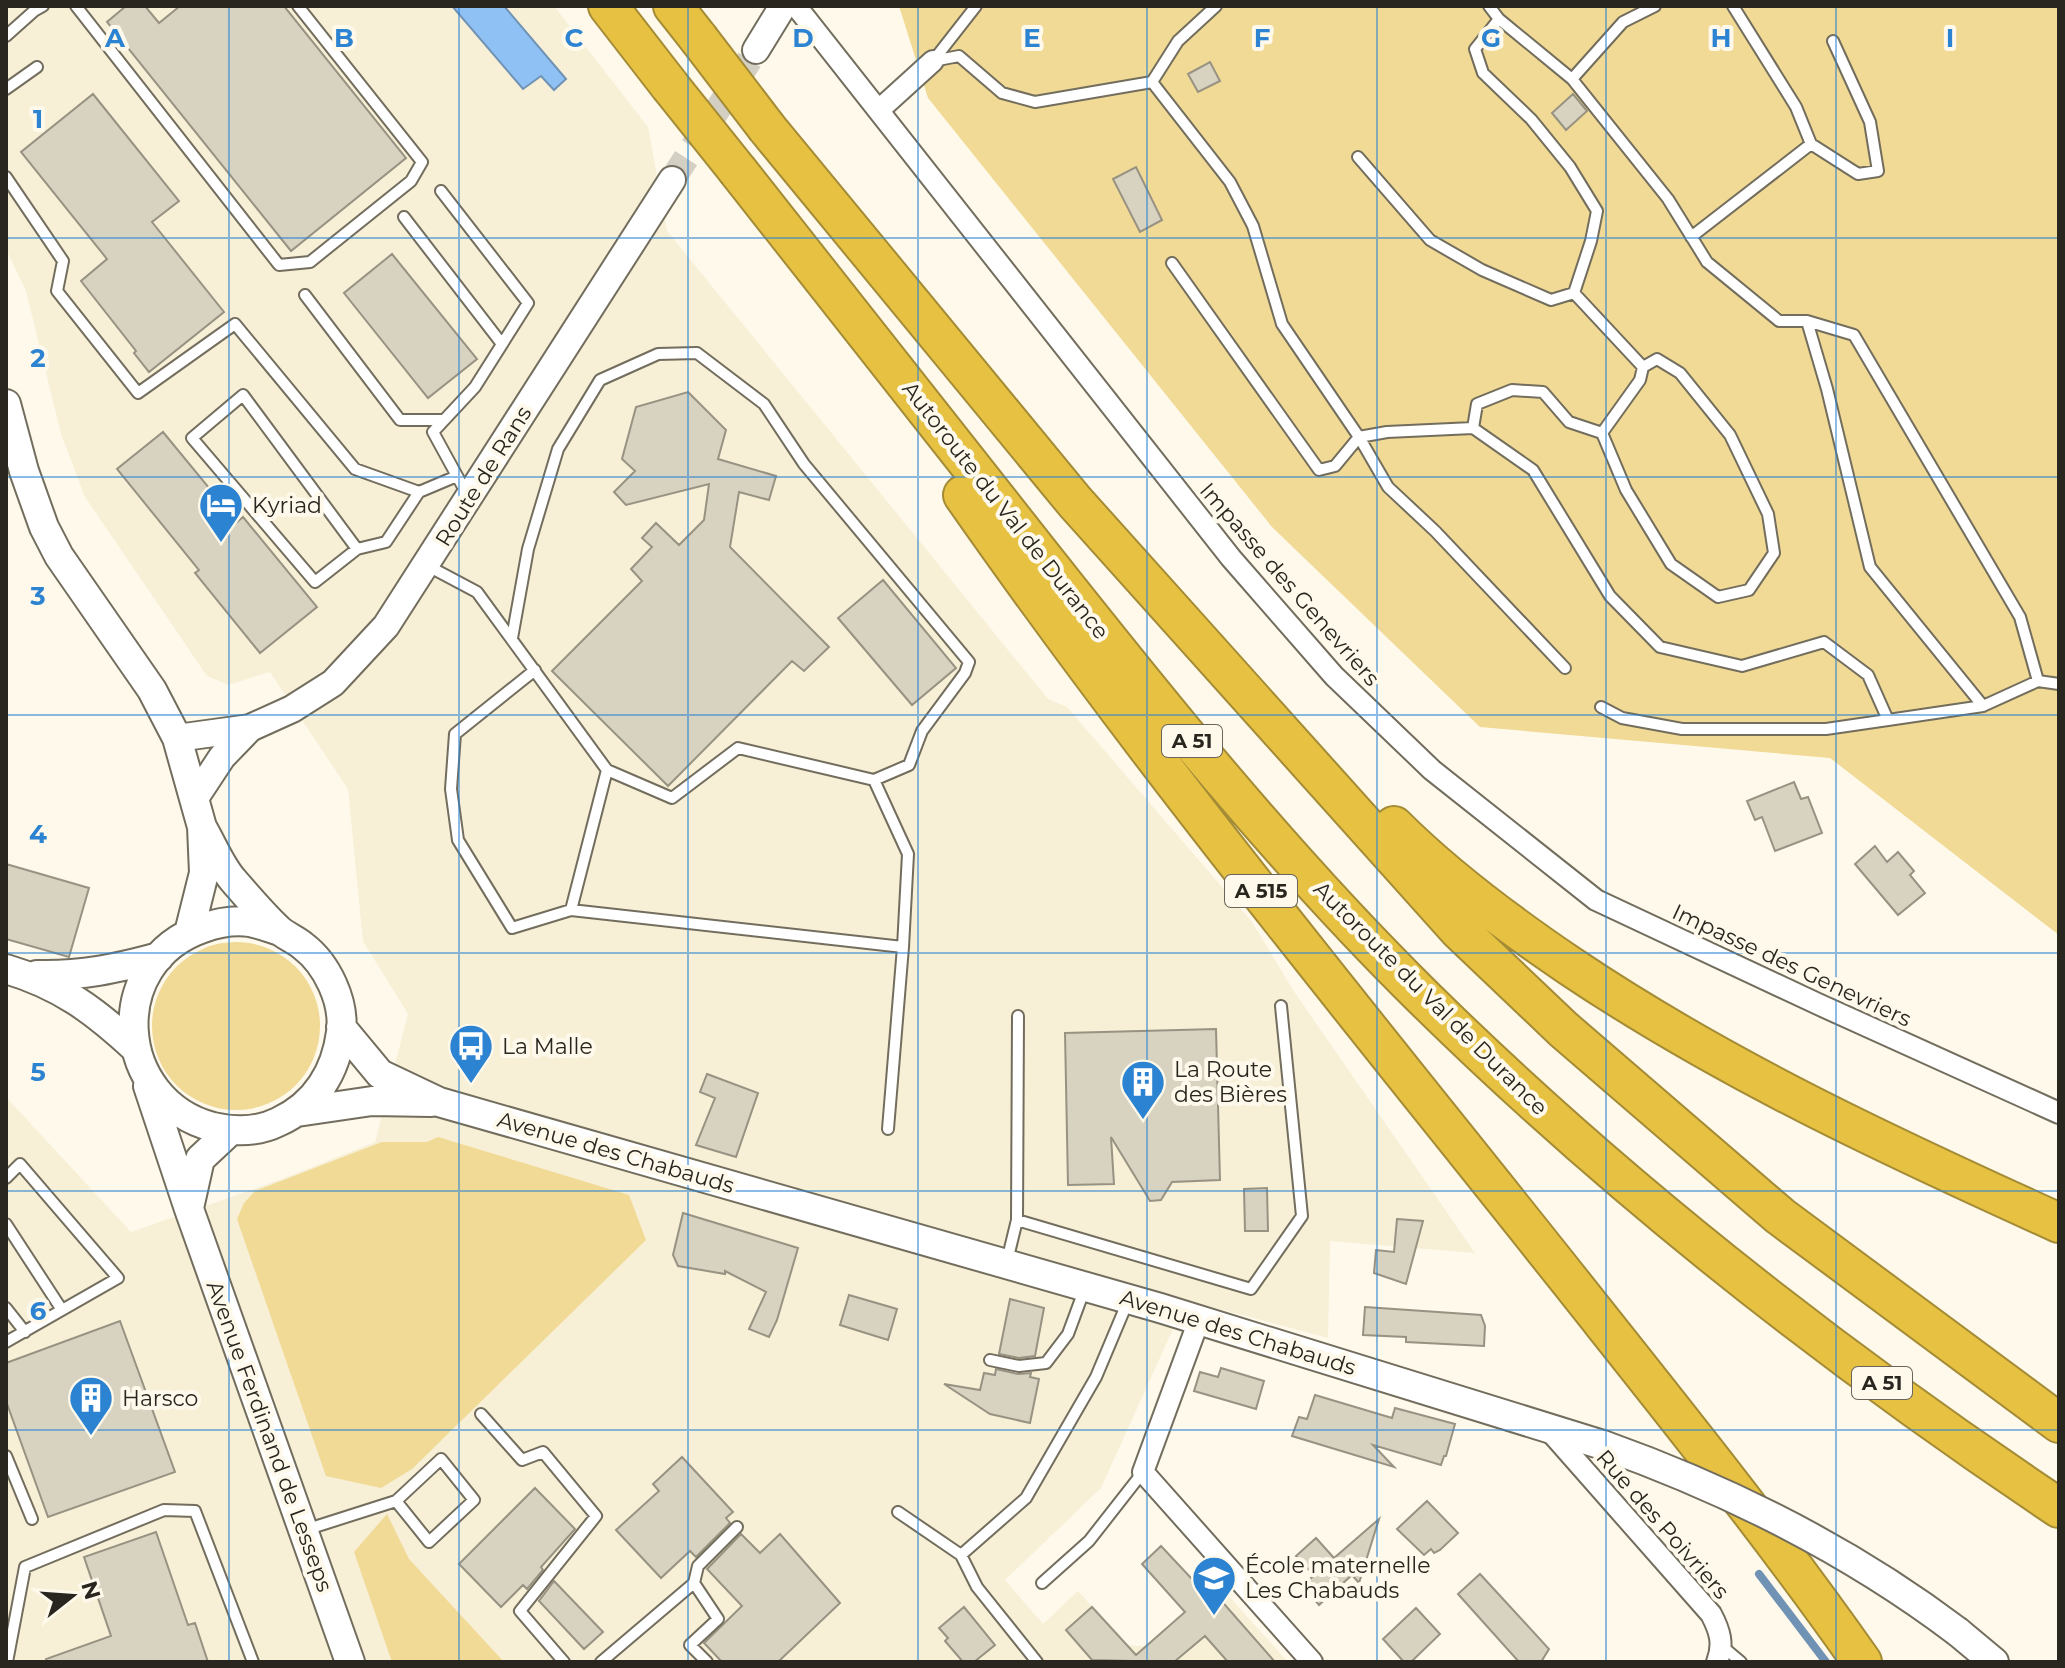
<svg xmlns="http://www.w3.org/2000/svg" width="2065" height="1668" font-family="Montserrat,sans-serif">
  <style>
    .built { fill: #f7efd6 }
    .green { fill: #f1da95 }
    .water { fill: #8fc1f4; stroke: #7092b4; stroke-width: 2 }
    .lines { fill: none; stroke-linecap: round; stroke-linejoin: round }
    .stream { stroke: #7092b4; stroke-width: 8 }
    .building { fill: #d8d2c1; stroke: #979282; stroke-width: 2 }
    .tertiary-tunnel { stroke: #d3cfc2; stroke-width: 26; stroke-dasharray: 26 13; stroke-linecap: butt }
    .service-casing { stroke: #726d5d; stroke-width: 14 }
    .minor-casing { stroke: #726d5d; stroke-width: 24 }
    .tertiary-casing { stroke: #726d5d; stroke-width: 30 }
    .secondary-casing { stroke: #726d5d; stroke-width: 32 }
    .motorway-casing { stroke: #a48b36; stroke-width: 42 }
    .service { stroke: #fff; stroke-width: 10 }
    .minor { stroke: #fff; stroke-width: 20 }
    .tertiary { stroke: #fff; stroke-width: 26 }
    .secondary { stroke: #fff; stroke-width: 28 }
    .motorway { stroke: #e7c142; stroke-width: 38 }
    .secondary-bridge-casing { stroke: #726d5d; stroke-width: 32; stroke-linecap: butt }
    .motorway-bridge-casing { stroke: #a48b36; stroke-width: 42; stroke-linecap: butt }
    .secondary-bridge { stroke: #fff; stroke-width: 28 }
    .motorway-bridge { stroke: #e7c142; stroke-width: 38 }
    .grid { fill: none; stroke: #2c83d1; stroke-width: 2; stroke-opacity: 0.55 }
    .labels { text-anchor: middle; stroke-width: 8; stroke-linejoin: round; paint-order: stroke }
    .shield { fill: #fef9eb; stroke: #68655c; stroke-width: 2 }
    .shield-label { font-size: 20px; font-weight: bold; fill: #28261f }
    .street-label { font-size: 22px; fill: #28261f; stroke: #fef9eb }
    .poi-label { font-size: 22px; fill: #28261f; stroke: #fef9eb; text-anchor: start }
    .grid-label { font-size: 26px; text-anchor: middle; font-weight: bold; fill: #2c83d1; stroke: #fef9eb; stroke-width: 8; stroke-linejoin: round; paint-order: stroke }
  </style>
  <rect width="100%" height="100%" fill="#fef9eb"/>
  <path class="built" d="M 6,6 L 554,6 L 648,127 L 667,231 L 1048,699 L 1067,707 L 1252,922 L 1293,990 L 1475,1253 L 1330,1241 L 1328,1338 L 1186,1300 L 1101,1488 L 1005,1580 L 1043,1624 L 1078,1591 L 1119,1636 L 1120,1645 L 1158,1647 L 1154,1641 L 1217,1583 L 1288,1662 L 6,1662 L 6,1097 L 131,1232 L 282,1179 L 375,1142 L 408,1014 L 363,941 L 348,789 L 270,672 L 228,685 L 207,676 L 85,497 L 61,434 L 26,291 L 6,249 Z"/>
  <path class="green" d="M 899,6 L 2059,6 L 2059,935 L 1830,758 L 1480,727 L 1272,527 L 928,98 Z
    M152 1026a84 84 0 1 1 168 0a84 84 0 1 1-168 0Z
    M 438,1137 L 629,1195 L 646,1240 L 412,1469 L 381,1488 L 326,1476 L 237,1219 L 244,1203 L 255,1191 L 382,1142 L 427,1142 Z
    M 387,1514 L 409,1559 L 504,1662 L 392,1662 L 354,1552 Z"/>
  <path class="water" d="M 452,6 L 504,6 L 566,79 L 554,90 L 541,76 L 523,89 Z"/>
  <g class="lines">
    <path class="stream" d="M 1759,1574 L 1826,1662"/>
  </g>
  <path class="building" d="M 126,6 L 145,6 L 159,23 L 180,6 L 284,6 L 406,158 L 291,251 L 107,22 Z
    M 1210,62 L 1220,81 L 1198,92 L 1188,74 Z
    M 93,94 L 179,201 L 152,222 L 224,312 L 149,372 L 134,353 L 136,351 L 81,281 L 107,259 L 21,152 Z
    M 1573,94 L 1587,111 L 1566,130 L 1552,113 Z
    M 1136,167 L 1162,220 L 1140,232 L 1113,179 Z
    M 392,254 L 477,359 L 428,398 L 344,293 Z
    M 688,392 L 726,430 L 718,459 L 776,476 L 769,500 L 739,492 L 730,547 L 829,647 L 804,671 L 792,661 L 668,786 L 552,671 L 642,581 L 631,569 L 652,547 L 642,538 L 656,523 L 679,545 L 704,520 L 709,484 L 626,505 L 614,492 L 635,471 L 622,459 L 636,407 Z
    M 163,432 L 237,522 L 243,517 L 317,607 L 260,653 L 195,573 L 199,570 L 117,469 Z
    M 883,580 L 956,668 L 912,705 L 838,618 Z
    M 1794,782 L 1801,799 L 1808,797 L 1822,833 L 1775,851 L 1762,817 L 1755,820 L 1747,801 Z
    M 1875,846 L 1887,862 L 1898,852 L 1914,871 L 1910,875 L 1925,893 L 1898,915 L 1855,864 Z
    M 6,864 L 89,888 L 69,957 L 6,939 Z
    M 1216,1029 L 1220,1180 L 1172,1182 L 1161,1200 L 1150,1201 L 1111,1137 L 1114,1184 L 1068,1185 L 1065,1033 Z
    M 707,1074 L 758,1093 L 736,1157 L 696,1145 L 715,1098 L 700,1092 Z
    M 1267,1188 L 1268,1231 L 1245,1231 L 1244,1189 Z
    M 683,1213 L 798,1248 L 777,1320 L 769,1337 L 749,1329 L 766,1292 L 725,1271 L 725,1274 L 678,1266 L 673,1255 Z
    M 1397,1219 L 1423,1221 L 1406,1284 L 1374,1273 L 1376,1250 L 1394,1252 Z
    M 849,1295 L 897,1309 L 888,1340 L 840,1325 Z
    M 1010,1299 L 1044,1308 L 1035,1356 L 1019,1358 L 999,1354 Z
    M 1365,1307 L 1481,1315 L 1485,1326 L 1484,1346 L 1406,1342 L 1406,1337 L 1363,1335 Z
    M 120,1321 L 175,1472 L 48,1517 L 6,1401 L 6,1363 Z
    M 1221,1368 L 1264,1381 L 1256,1409 L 1194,1391 L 1200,1372 L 1218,1377 Z
    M 996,1369 L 1018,1374 L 1031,1373 L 1030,1377 L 1039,1379 L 1030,1423 L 990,1414 L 944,1384 L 980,1390 L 984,1373 L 995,1375 Z
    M 1315,1395 L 1392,1418 L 1395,1408 L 1455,1424 L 1446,1456 L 1444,1456 L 1441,1465 L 1373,1445 L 1394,1467 L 1292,1436 L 1299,1417 L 1307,1419 Z
    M 682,1457 L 733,1512 L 726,1518 L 730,1523 L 696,1557 L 690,1551 L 661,1578 L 616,1530 L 659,1491 L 653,1484 Z
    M 535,1488 L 575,1529 L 541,1567 L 543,1570 L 527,1589 L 523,1585 L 501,1607 L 459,1564 Z
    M 1427,1501 L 1458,1533 L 1440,1550 L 1434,1553 L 1431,1549 L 1424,1555 L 1397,1529 Z
    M 1379,1519 L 1359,1583 L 1352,1575 L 1319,1605 L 1303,1586 L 1314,1575 L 1296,1556 L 1316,1538 L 1334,1558 Z
    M 156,1532 L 188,1625 L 195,1623 L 208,1662 L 47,1662 L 46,1659 L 111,1636 L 84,1557 Z
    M 741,1534 L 760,1553 L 780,1534 L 840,1603 L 778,1662 L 722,1662 L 704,1643 L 742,1606 L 707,1569 Z
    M 1161,1546 L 1206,1594 L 1211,1589 L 1275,1662 L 1228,1662 L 1205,1636 L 1174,1662 L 1092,1660 L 1066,1630 L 1092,1607 L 1136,1655 L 1185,1612 L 1142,1564 Z
    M 1480,1574 L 1549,1649 L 1541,1662 L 1519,1662 L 1458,1594 Z
    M 554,1581 L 603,1632 L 584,1649 L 539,1601 Z
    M 964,1607 L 995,1645 L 974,1662 L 963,1662 L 945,1641 L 948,1638 L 939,1628 Z
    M 1416,1608 L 1440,1634 L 1411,1662 L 1404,1662 L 1383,1639 Z"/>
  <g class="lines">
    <path class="tertiary-tunnel" d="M 672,180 L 756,50"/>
    <g class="service-casing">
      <path id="service" d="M 76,6 L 279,265 L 310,262 L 411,181 L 422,162 L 298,6
        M 1489,6 L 1499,19 L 1572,79 L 1668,199 L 1707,262 L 1779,321 L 1807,321 L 1854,335 L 2020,617 L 2038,681
        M 1733,6 L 1796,107 L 1811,144
        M 6,36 L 34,11 L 43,6
        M 933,61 L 959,56 L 1002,93 L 1035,102 L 1152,82 L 1230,182 L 1253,226 L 1282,324 L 1359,437 L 1387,432 L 1473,428 L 1533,470 L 1610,596 L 1660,647 L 1742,666 L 1824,642 L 1868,675 L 1888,720 L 1983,706 L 2038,681 L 2059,684
        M 933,61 L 976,6
        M 1572,79 L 1623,22 L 1655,6
        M 1152,82 L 1178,41 L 1216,6
        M 6,89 L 37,67
        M 1358,157 L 1430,240 L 1482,270 L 1551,300 L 1574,293 L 1591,241 L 1597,211 L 1570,167 L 1531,119 L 1483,73 L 1475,49 L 1499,19
        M 6,177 L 63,261 L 57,291 L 138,393 L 235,324 L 355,469 L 419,492 L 457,476
        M 441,191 L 528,303 L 475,387 L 433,432 L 468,496
        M 404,217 L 502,344
        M 1691,237 L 1811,144 L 1858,174 L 1878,171 L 1870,122 L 1833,41
        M 1172,263 L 1319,470 L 1335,466 L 1359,437 L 1388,487 L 1435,531 L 1565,668
        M 1574,293 L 1643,367
        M 305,295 L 400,420 L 444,420
        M 1807,321 L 1827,389 L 1870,567 L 1983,706
        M 1473,428 L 1477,404 L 1512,390 L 1543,392 L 1569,422 L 1602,433 L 1626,490 L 1671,564 L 1718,597 L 1749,590 L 1774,553 L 1768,514 L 1730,435 L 1680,373 L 1657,359 L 1643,367 L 1640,380 L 1602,433
        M 357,549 L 315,582 L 192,438 L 243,395 L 357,549 L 386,542 L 419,492
        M 428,566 L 477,592 L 607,770 L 571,910 L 903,947 L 888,1129
        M 512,638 L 528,549 L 558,449 L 600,380 L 658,354 L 697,353 L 764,404 L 804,464 L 969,662 L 965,673 L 922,731 L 909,765 L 874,780
        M 535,670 L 455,734 L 451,789 L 458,840 L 512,928 L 571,910
        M 1601,707 L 1622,718 L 1682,729 L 1826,729 L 1888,720
        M 607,770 L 672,798 L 738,748 L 874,780 L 908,854 L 903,947
        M 6,1178 L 20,1164 L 118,1278 L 6,1342
        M 1017,1220 L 1251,1289 L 1302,1216 L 1281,1006
        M 6,1224 L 62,1310
        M 1007,1261 L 1017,1220 L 1018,1016
        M 6,1308 L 25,1332
        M 990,1360 L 1019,1366 L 1046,1363 L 1068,1334 L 1085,1288
        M 481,1414 L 522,1460 L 543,1452 L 596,1516 L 520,1611 L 564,1662
        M 6,1456 L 32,1519
        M 898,1512 L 961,1555 L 1026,1498 L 1096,1377 L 1128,1301
        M 305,1530 L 396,1501 L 429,1542 L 474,1500 L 441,1459 L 396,1501
        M 961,1555 L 977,1587 L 1037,1662
        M 694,1583 L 718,1619 L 690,1645 L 707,1662
        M 1042,1583 L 1089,1541 L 1143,1472
        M 1722,1646 L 1741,1662
        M 7,1662 L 25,1567 L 164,1510 L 195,1511 L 253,1662
        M 601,1662 L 694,1583 L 698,1566 L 737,1527"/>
    </g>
    <g class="minor-casing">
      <path id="minor" d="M 796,6 L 1231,558 L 1334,676 L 1432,770 L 1596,900 L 1818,1004 L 2059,1113
        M 879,110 L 933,61
        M 1199,1320 L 1143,1472 L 1312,1662
        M 1548,1429 L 1711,1614 C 1720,1631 1724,1644 1717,1662"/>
    </g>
    <g class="tertiary-casing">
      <path id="tertiary" d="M 756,50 L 783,6
        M 177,738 L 250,728 L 292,709 L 333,683 L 386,626 L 672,180
        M 195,798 L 222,757 L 250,728"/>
    </g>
    <g class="secondary-casing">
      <path id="secondary" d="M 6,404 L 24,471 L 44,527 L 59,556 L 152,690 L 177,738 L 202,827 L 204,873 L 189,933
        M 202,827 C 212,844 220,865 233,880 C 247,896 262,914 278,929 C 285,936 295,939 303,946 C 327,964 345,1002 341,1032 C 336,1071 316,1105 278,1122 C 258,1132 235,1132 213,1127 C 114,1101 104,962 203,928 C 217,923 235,920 250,922 C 260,924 270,928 280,931
        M 6,969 C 60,985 94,1010 135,1048
        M 37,975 C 82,976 115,969 159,957
        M 341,1027 L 380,1074 L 439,1102 L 1160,1308 L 1603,1445
        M 148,1086 L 189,1209 L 350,1662
        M 297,1112 L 372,1101 L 431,1102
        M 189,1208 L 200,1159 L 230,1131
        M 1958,1632 L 1994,1662"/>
    </g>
    <g class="motorway-casing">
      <path id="motorway" d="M 608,6 L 670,86
        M 673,6 L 699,39
        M 767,128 L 1075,502 L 1459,930 L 1563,1029 L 1780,1216 L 2059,1423
        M 738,171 C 836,296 934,420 1032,544 C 1156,701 1281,857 1423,997 C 1617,1188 1833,1357 2059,1508
        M 963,495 C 1152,766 1364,1022 1569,1280 C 1669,1406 1770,1531 1862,1662
        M 1394,826 C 1447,879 1508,924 1570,966 C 1723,1069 1891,1147 2059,1223"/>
    </g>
    <use href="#service" class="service"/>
    <use href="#minor" class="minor"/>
    <use href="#tertiary" class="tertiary"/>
    <use href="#secondary" class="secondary"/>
    <use href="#motorway" class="motorway"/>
    <g class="secondary-bridge-casing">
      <path id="secondary-bridge" d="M 1603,1445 C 1729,1490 1851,1551 1958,1632"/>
    </g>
    <g class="motorway-bridge-casing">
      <path id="motorway-bridge" d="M 699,39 L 767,128
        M 670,86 L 738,171"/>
    </g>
    <use href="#secondary-bridge" class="secondary-bridge"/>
    <use href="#motorway-bridge" class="motorway-bridge"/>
  </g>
  <path class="grid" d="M 229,6 L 229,1662M 459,6 L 459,1662M 688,6 L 688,1662M 918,6 L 918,1662M 1147,6 L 1147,1662M 1377,6 L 1377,1662M 1606,6 L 1606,1662M 1836,6 L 1836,1662M 6,238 L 2059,238M 6,477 L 2059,477M 6,715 L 2059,715M 6,953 L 2059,953M 6,1191 L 2059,1191M 6,1430 L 2059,1430"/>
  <defs>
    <g id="hotel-pin" transform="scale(2.3)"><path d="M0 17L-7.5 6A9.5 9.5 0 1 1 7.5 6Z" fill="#2c83d1" stroke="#fef9eb"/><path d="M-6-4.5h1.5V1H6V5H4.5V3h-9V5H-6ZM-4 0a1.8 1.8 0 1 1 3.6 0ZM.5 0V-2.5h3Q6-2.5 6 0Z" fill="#fff"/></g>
    <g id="bus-pin" transform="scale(2.3)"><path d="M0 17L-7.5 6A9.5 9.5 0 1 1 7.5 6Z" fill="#2c83d1" stroke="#fef9eb"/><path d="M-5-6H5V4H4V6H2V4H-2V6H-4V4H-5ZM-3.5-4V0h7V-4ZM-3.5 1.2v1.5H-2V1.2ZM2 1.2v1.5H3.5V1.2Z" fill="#fff"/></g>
    <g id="building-pin" transform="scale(2.3)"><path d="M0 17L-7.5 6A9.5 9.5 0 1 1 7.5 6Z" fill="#2c83d1" stroke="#fef9eb"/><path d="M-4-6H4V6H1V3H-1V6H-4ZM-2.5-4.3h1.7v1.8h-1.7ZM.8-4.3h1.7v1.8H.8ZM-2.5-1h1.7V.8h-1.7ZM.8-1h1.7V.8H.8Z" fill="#fff"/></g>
    <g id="school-pin" transform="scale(2.3)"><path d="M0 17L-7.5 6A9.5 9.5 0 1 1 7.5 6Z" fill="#2c83d1" stroke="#fef9eb"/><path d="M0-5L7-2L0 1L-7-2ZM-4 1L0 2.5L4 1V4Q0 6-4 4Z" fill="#fff"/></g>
  </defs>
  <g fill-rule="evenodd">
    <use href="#hotel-pin" x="221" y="505"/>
    <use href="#bus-pin" x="471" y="1046"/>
    <use href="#building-pin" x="1143" y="1082"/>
    <use href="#building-pin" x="91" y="1398"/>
    <use href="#school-pin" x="1214" y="1578"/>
  </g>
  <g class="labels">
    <g class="shield">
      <rect x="1162" y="725" width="60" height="32" rx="6"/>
      <rect x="1225" y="875" width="72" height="32" rx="6"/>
      <rect x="1852" y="1367" width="60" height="32" rx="6"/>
    </g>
    <g class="shield-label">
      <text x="1192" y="748">A 51</text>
      <text x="1261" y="898">A 515</text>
      <text x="1882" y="1390">A 51</text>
    </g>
    <g class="street-label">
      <text transform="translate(483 476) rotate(-58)" y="8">Route de Rans</text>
      <text transform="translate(1006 510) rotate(52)" y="8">Autoroute du Val de Durance</text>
      <text transform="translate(1290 584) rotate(49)" y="8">Impasse des Genevriers</text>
      <text transform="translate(1792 965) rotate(25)" y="8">Impasse des Genevriers</text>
      <text transform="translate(1431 998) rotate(45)" y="8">Autoroute du Val de Durance</text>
      <text transform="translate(616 1152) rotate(16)" y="8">Avenue des Chabauds</text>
      <text transform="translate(1238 1332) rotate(17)" y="8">Avenue des Chabauds</text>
      <text transform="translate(270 1436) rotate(70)" y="8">Avenue Ferdinand de Lesseps</text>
      <text transform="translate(1663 1524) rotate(49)" y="8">Rue des Poivriers</text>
    </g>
    <g class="poi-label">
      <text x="252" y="513">Kyriad</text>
      <text x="502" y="1054">La Malle</text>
      <text x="1174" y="1077">La Route<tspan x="1174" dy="25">des Bières</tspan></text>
      <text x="122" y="1406">Harsco</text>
      <text x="1245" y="1573">École maternelle<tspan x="1245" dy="25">Les Chabauds</tspan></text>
    </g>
  </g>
  <g class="grid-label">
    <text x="115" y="47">A</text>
    <text x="344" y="47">B</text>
    <text x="574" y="47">C</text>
    <text x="803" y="47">D</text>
    <text x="1032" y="47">E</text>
    <text x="1262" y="47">F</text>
    <text x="1491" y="47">G</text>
    <text x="1721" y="47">H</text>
    <text x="1950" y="47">I</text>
    <text x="38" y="128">1</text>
    <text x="38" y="367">2</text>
    <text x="38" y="605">3</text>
    <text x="38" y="843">4</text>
    <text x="38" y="1081">5</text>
    <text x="38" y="1320">6</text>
  </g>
  <rect width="2065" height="1668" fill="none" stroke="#28261f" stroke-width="16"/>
  <g transform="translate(72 1596) rotate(73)" stroke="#fef9eb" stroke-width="6" paint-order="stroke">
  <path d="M0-6L14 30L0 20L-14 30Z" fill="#28261f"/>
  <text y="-12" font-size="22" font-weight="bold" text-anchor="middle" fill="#28261f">N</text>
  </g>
</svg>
